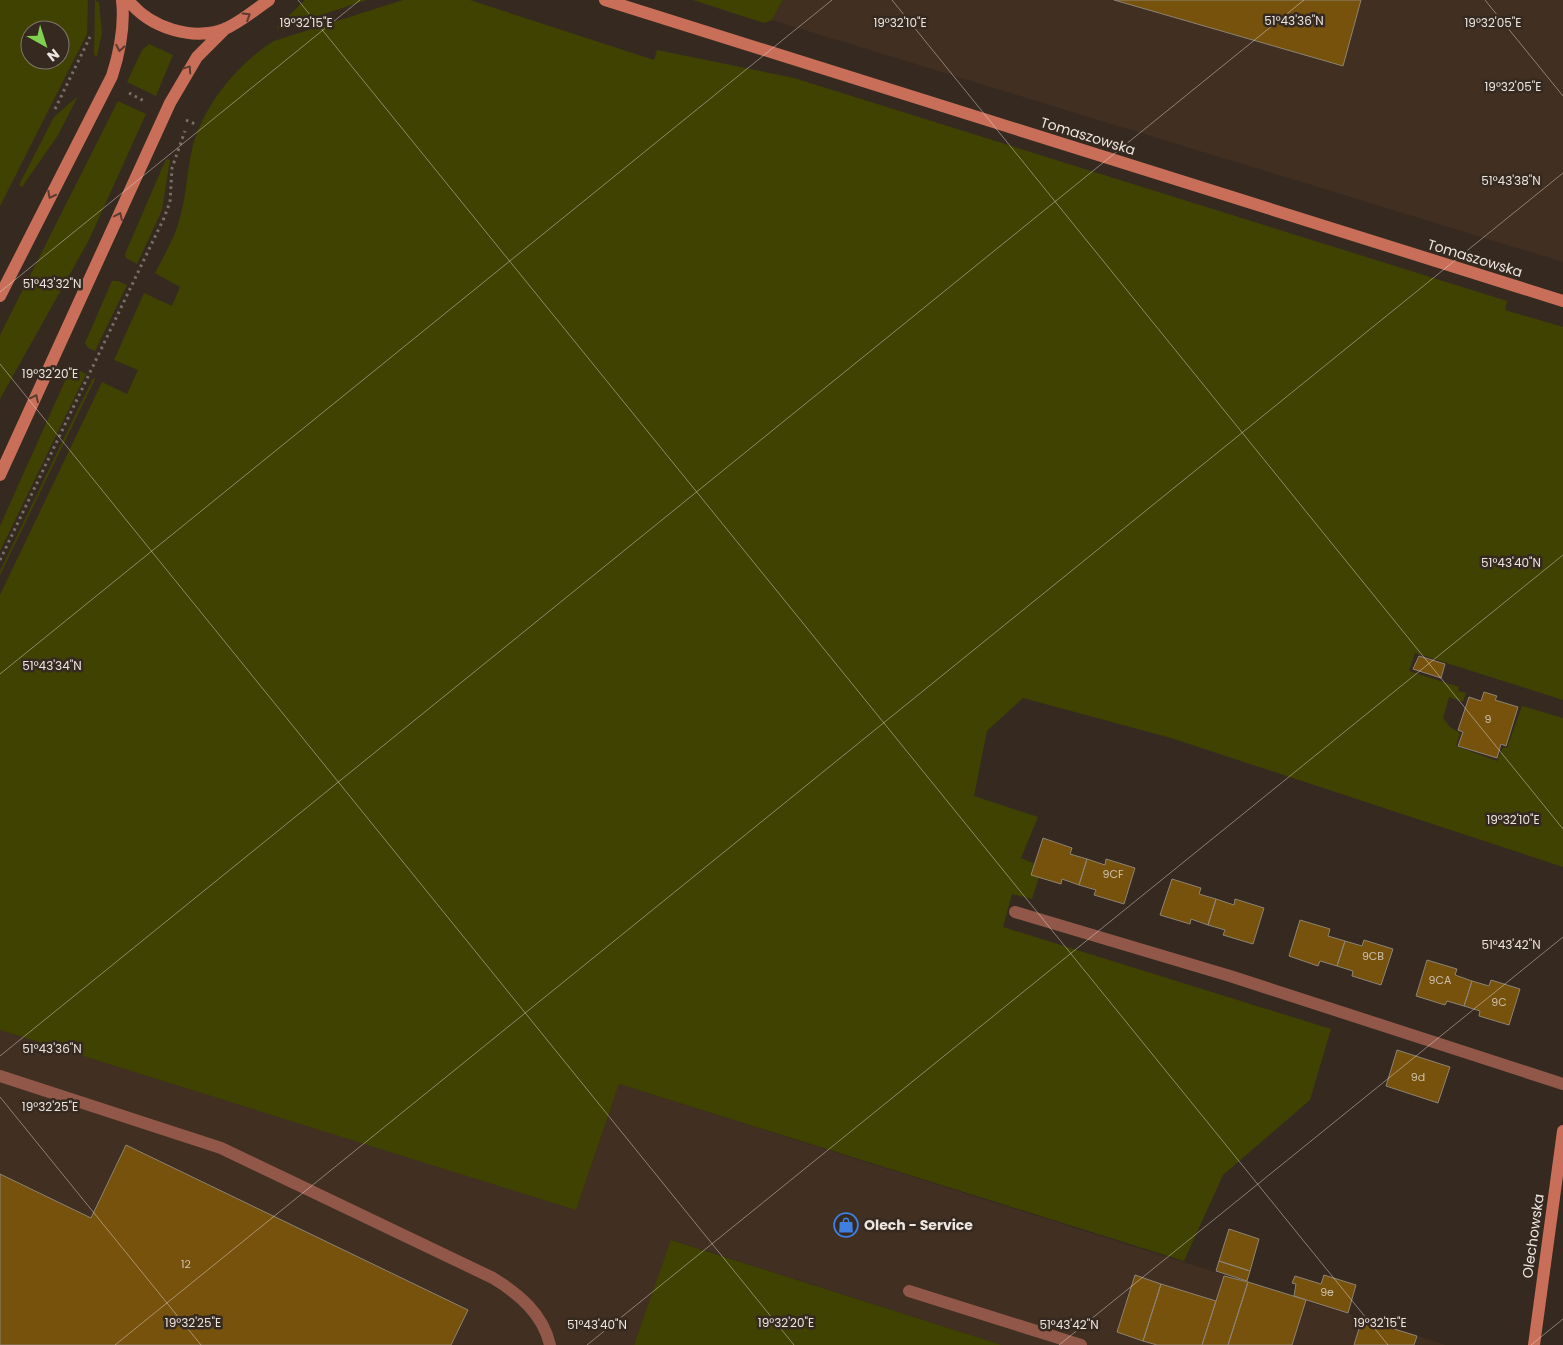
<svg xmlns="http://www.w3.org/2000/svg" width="1563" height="1345" font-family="Poppins,sans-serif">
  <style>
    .built { fill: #412f21 }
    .green { fill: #3f4200; fill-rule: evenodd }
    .building { fill: #76520d; stroke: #8d8374 }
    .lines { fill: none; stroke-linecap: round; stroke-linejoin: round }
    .path { stroke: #796f66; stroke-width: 3; stroke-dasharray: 2.5 4; stroke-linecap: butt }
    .lane { stroke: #91584a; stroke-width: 12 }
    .secondary { stroke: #c96f59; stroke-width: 12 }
    .oneway { stroke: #5b3b2e }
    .ticks { fill: none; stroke: #ede5df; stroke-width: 1; stroke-opacity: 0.45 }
    .labels { text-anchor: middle; stroke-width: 5; stroke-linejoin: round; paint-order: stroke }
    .number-label { font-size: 11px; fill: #cfc0aa }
    .street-label { font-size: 14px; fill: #ede5df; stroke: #362a20 }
    .poi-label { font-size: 14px; font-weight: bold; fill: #ede5df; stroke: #362a20; text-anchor: start }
    .ticks-label { font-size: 12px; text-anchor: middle; fill: #ede5df; stroke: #362a20; stroke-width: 5; stroke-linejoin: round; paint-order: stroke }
  </style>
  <rect width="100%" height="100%" fill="#362a20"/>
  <path class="built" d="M 783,0 L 1563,0 L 1563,262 L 772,20 Z
    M 0,1030 L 576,1209 L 619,1084 L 1446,1345 L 1002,1345 L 672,1240 L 634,1345 L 0,1345 Z"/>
  <path class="green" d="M 0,0 L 88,0 L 87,34 L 0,206 ZM 30,30 L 60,30 L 60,60 L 30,60 Z
    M 95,0 L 99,3 L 102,33 L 97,56 L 94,55 Z
    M 305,0 L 367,0 L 278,29 L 277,27 Z
    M 403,0 L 470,0 L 654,60 L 657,50 L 794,78 L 1507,301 L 1505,310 L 1563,327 L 1563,700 L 1415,653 L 1409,671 L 1459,687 L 1458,691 L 1466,693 L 1463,702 L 1449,697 L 1443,718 L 1450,727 L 1460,733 L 1456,746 L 1497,761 L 1503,747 L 1507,748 L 1522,706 L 1563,718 L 1563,867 L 1171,738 L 1023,698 L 987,731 L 974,796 L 1038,817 L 1021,858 L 1035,864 L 1031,875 L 1039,877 L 1032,899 L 1012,894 L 1003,927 L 1331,1029 L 1310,1100 L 1223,1175 L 1184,1261 L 619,1084 L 576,1210 L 0,1030 L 0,595 L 102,382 L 127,394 L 138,370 L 114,360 L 144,293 L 172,306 L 180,287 L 155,273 C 165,254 177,234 181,213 C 187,192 187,170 192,149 C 203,106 237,64 274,41 Z
    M 693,0 L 783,0 L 772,20 L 764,23 Z
    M 149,44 L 173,55 L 156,96 L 127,82 L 142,50 Z
    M 78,96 L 58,135 L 22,187 L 19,185 L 54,117 Z
    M 118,101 L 146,114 L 89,240 L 0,399 L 0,335 Z
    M 166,159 L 170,160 L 162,210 L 137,264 L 126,258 L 125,254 Z
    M 112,281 L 118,281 L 127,285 L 95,351 L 88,348 L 85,343 Z
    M 74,368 L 86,374 L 0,551 L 0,526 L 69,372 Z
    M 93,378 L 95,379 L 0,575 L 0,571 Z
    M 671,1240 L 1002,1345 L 634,1345 Z"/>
  <path class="building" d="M 1114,0 L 1361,0 L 1343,66 Z
    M 1419,656 L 1445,664 L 1441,678 L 1413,669 Z
    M 1484,692 L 1497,696 L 1495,700 L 1518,707 L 1506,746 L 1501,744 L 1497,758 L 1458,746 L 1463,732 L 1458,730 L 1469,697 L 1481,701 Z
    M 1043,838 L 1072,848 L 1070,854 L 1087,859 L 1079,885 L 1062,879 L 1061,884 L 1031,875 Z
    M 1087,859 L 1105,865 L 1106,859 L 1135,868 L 1124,904 L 1094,895 L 1096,890 L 1079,885 Z
    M 1172,879 L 1201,888 L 1199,894 L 1216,899 L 1208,925 L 1191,919 L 1190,924 L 1160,915 Z
    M 1216,899 L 1234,905 L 1235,899 L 1264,908 L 1253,944 L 1223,935 L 1225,930 L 1208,925 Z
    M 1300,920 L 1330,929 L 1328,936 L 1345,941 L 1337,966 L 1320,961 L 1318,966 L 1289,956 Z
    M 1364,940 L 1393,949 L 1381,985 L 1352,976 L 1353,971 L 1337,966 L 1345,941 L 1362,946 Z
    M 1427,960 L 1457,969 L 1455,975 L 1472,981 L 1464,1006 L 1447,1001 L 1445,1005 L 1416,996 Z
    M 1491,980 L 1520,989 L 1509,1025 L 1479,1016 L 1480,1011 L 1464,1006 L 1472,981 L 1489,986 Z
    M 1397,1050 L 1450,1067 L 1438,1103 L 1386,1086 Z
    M 126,1145 L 468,1310 L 451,1345 L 0,1345 L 0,1174 L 91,1218 Z
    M 1229,1229 L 1259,1239 L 1250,1271 L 1219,1261 Z
    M 1219,1261 L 1250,1271 L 1247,1281 L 1216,1271 Z
    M 1135,1275 L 1161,1284 L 1143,1341 L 1117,1332 Z
    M 1324,1275 L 1356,1285 L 1348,1313 L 1294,1296 L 1296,1284 L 1292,1283 L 1295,1276 L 1321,1284 Z
    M 1224,1276 L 1248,1282 L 1228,1345 L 1202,1345 Z
    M 1248,1282 L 1306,1300 L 1292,1345 L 1228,1345 Z
    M 1161,1284 L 1216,1301 L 1202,1345 L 1157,1345 L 1143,1341 Z
    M 1362,1319 L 1417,1336 L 1414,1345 L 1354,1345 Z"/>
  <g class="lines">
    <path class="path" d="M 129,93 L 146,102
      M 55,109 L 90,37
      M 186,120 L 197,125
      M 0,560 L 164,218 L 170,202 L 172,168 L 185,131"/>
    <path class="lane" d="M 1015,912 L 1230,976 L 1563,1084
      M 0,1076 L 221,1148 L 493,1278 C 519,1294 543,1314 550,1345
      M 909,1291 L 1081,1345"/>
    <path class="secondary" d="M 128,0 C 150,28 193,42 227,28 C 242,21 256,9 269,0
      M 605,0 L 1563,301
      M 0,296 L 112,76 C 120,51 125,26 122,0
      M 0,475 L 170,103 L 197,57 L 226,28
      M 1534,1345 L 1563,1131"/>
  </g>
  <defs><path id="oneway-chevron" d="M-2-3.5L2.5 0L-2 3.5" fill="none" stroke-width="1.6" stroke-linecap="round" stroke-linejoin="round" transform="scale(1.25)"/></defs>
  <g class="oneway">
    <use href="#oneway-chevron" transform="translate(247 16) rotate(-32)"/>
    <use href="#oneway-chevron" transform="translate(120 48) rotate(100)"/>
    <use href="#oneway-chevron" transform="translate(188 69) rotate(-56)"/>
    <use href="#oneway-chevron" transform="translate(51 195) rotate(117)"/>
    <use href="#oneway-chevron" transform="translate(119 216) rotate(-65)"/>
    <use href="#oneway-chevron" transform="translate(35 398) rotate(-65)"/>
  </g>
  <path class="ticks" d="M 298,0 L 1388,1345M 892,0 L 1563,829M 1485,0 L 1563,96M 0,292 L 360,0M 0,364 L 794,1345M 0,674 L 832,0M 0,1056 L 1304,0M 0,1097 L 201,1345M 115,1345 L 1563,173M 587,1345 L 1563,555M 1059,1345 L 1563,937M 1531,1345 L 1563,1319"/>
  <defs>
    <g id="shop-ring" transform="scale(1.25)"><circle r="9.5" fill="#362a20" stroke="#3f7fe0" stroke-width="1.5"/><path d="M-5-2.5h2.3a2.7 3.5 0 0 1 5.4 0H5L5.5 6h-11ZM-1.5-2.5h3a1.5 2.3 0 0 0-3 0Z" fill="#3f7fe0"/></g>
  </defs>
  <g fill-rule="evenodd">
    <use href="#shop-ring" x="846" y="1225"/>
  </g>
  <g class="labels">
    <g class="number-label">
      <text x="1488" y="723">9</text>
      <text x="1113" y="878">9CF</text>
      <text x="1373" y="960">9CB</text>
      <text x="1440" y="984">9CA</text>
      <text x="1499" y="1006">9C</text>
      <text x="1418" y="1081">9d</text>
      <text x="186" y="1268">12</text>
      <text x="1327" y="1296">9e</text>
    </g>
    <g class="street-label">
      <text transform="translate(1088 136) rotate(17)" y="5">Tomaszowska</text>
      <text transform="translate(1475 258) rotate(17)" y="5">Tomaszowska</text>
      <text transform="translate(1533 1236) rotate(-82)" y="5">Olechowska</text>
    </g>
    <g class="poi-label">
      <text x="864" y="1230">Olech - Service</text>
    </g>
  </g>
  <g class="ticks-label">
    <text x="1294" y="25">51°43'36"N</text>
    <text x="306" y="27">19°32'15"E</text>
    <text x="1493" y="27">19°32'05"E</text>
    <text x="900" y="27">19°32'10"E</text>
    <text x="1513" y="91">19°32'05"E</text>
    <text x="1511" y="185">51°43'38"N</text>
    <text x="52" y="288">51°43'32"N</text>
    <text x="50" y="378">19°32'20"E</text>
    <text x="1511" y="567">51°43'40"N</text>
    <text x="52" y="670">51°43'34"N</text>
    <text x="1513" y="824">19°32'10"E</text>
    <text x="1511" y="949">51°43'42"N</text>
    <text x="52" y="1053">51°43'36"N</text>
    <text x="50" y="1111">19°32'25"E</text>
    <text x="193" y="1327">19°32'25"E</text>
    <text x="786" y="1327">19°32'20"E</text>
    <text x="1380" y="1327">19°32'15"E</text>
    <text x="597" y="1329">51°43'40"N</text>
    <text x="1069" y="1329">51°43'42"N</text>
  </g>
  <g transform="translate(45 45) rotate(141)"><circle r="24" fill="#362a20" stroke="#7f756c"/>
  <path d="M0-4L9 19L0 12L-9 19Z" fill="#82d050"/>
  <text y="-8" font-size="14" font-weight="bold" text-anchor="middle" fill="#ede5df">N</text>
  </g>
</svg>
